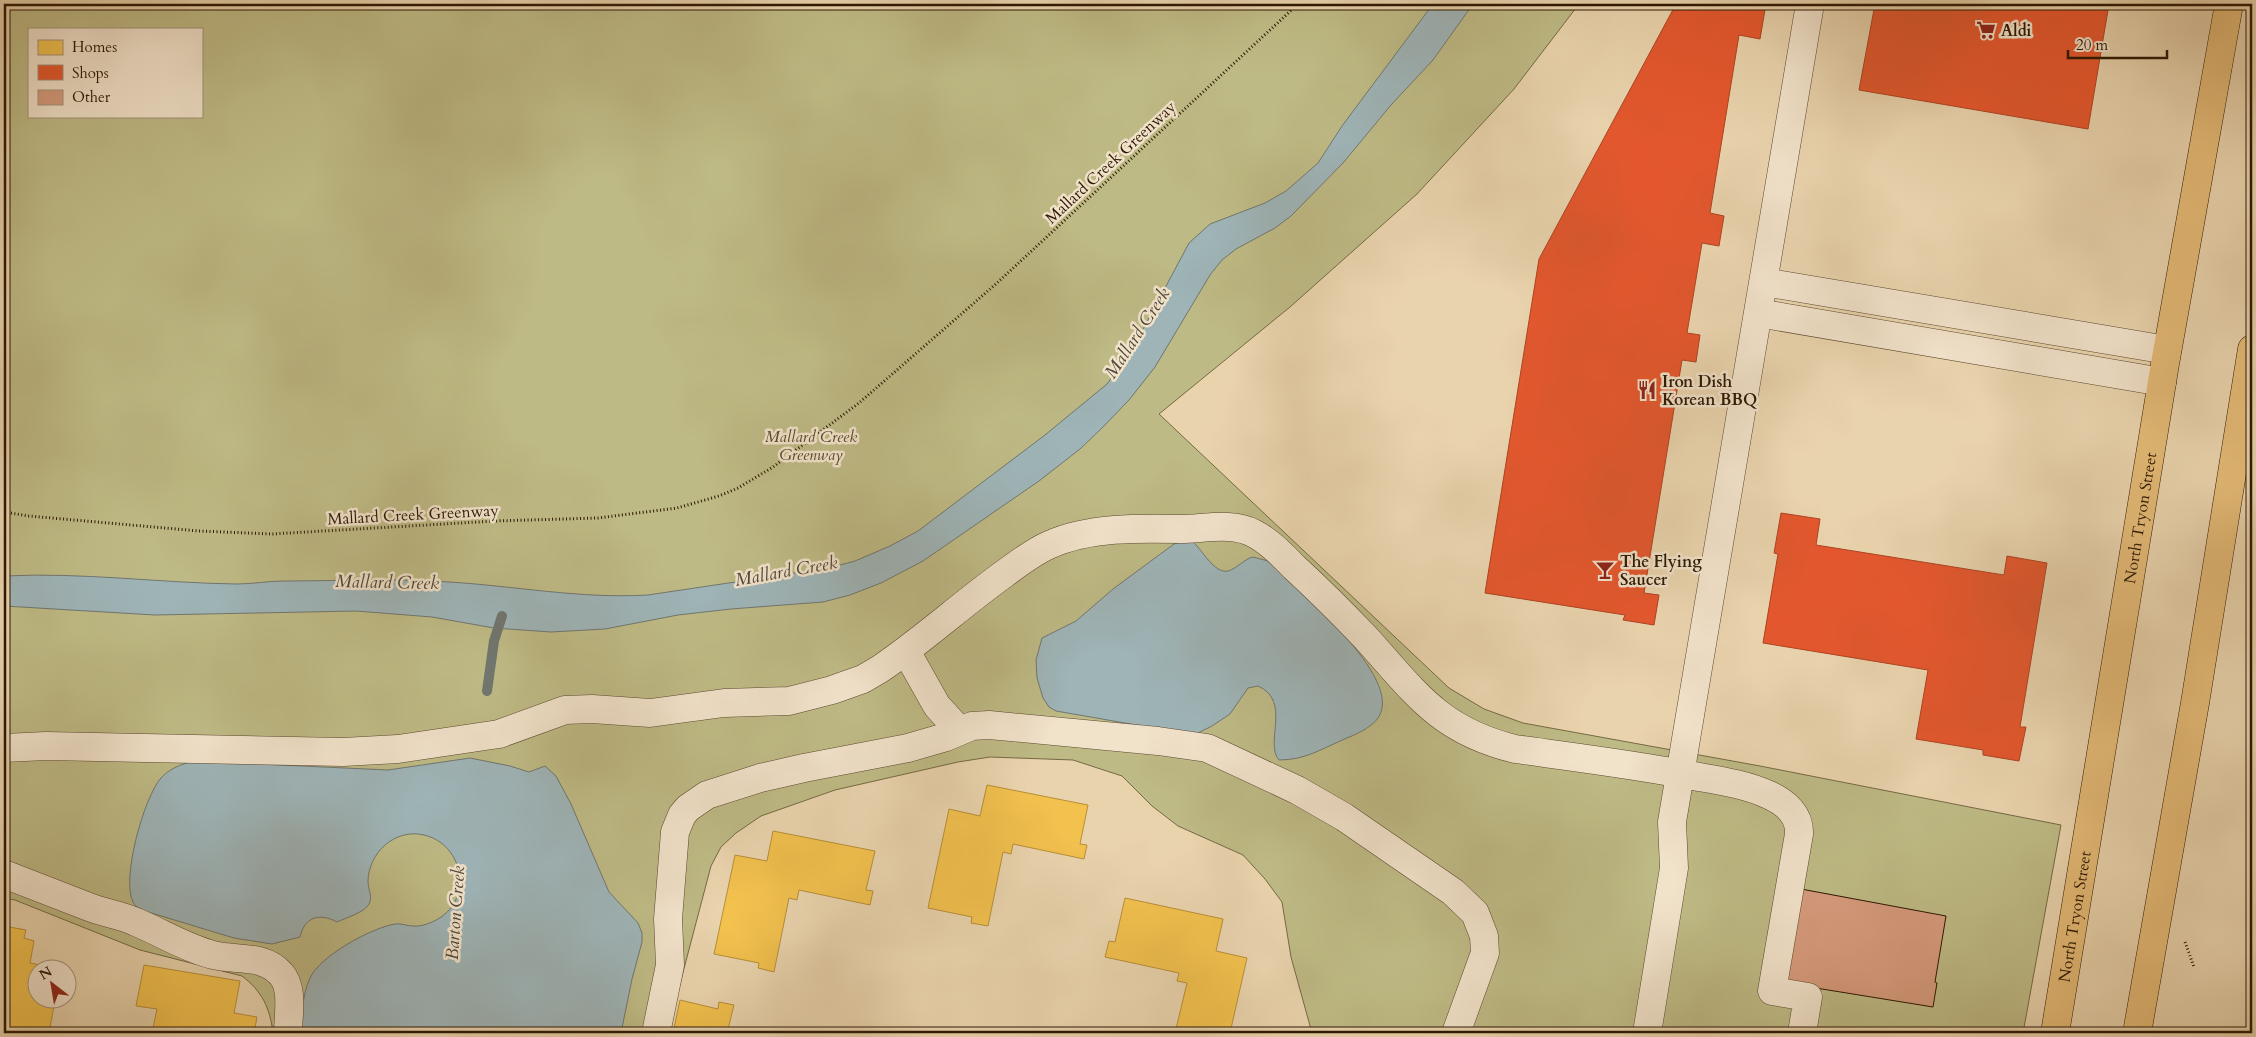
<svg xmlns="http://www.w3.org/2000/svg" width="2256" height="1037" font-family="Cardo,serif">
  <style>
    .green { fill: #beba85; stroke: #756944; fill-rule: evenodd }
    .water { fill: #9eb4b7; stroke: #70766f }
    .homes { fill: #f2c14e; stroke: #b78e38 }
    .shops { fill: #e4572e; stroke: #ad4421 }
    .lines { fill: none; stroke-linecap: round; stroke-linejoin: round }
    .stream { stroke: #70766f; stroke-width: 10 }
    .building { fill: #d69b7d; stroke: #2c1803 }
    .minor-casing { stroke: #5b472e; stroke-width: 29 }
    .major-casing { stroke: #2c1803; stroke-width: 29 }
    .path { stroke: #2c1803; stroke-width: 3; stroke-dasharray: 1 2.5; stroke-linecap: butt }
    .minor { stroke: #f1e2ca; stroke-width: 28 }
    .major { stroke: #e4ba76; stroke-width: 28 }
    .labels { text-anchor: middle; stroke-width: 5; stroke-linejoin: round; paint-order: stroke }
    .poi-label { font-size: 16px; font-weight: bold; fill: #2c1803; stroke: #f1e2ca; text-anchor: start }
    .street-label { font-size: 16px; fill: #2c1803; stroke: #f1e2ca }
    .park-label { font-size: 16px; font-style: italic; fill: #58492a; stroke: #f1e2ca }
    .water-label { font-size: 18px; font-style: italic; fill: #4e4739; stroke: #f1e2ca }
  </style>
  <rect width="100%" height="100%" fill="#e9d3ad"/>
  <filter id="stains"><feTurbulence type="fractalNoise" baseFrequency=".004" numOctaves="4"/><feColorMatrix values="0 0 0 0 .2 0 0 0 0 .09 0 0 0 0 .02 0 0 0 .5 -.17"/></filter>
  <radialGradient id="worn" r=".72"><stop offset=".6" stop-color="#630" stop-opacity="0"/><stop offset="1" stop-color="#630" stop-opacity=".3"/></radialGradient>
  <path class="green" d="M 4,4 L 1579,4 L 1514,89 L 1417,194 L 1290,307 L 1159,414 L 1449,688 L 1484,709 L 1523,723 L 1760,766 L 2061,825 L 2023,1033 L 1312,1033 L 1291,957 L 1282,902 L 1265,879 L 1243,855 L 1178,826 L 1152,806 L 1122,776 L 1073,760 L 990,757 L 958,762 L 835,790 L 761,816 L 736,833 L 721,847 L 711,866 L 667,1033 L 273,1033 C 270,1008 262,991 242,976 L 140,950 L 15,900 L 4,898 ZM 29,29 L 201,29 L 201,116 L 29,116 Z"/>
  <path class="water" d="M 1433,4 L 1473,4 L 1433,60 L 1391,105 L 1343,163 L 1291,216 L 1275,228 L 1236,249 L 1222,260 L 1210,275 L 1155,367 L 1129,400 L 1102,428 L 1080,449 L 1039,481 L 923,561 L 881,583 L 850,595 L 823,602 L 731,609 L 678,615 L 605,629 L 551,632 L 494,628 L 432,617 L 356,611 L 155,615 L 4,606 L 4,576 C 82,572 159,583 237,584 C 253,584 268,581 283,581 C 338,581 394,578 449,582 C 515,586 581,599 648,595 L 829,568 L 855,561 L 890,546 L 918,531 L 1045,435 L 1107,384 L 1133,348 L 1189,243 L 1210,224 L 1265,203 L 1286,191 L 1318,163 L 1342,126 Z
    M 1184,541 L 1192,541 C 1202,549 1214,574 1228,571 C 1238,568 1244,559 1253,557 L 1268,561 C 1294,587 1406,678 1378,718 C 1372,727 1357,734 1347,738 C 1323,748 1306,760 1279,760 C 1264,743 1292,701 1258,686 L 1248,688 L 1230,714 L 1212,726 L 1194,735 L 1056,711 L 1049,707 L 1043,698 L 1037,678 L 1036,660 L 1042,638 L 1076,621 L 1113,589 L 1174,544 Z
    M 470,758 L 510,766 L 529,772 L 545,766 L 556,776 L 571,804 L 609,892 L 638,923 L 642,933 L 642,942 L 632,979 L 621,1033 L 301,1033 C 302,1015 302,995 310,978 C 320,956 371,928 395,924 C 401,923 407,926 413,926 C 421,927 431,923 438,919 C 474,898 463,844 424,835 C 395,828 368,853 368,882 C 368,889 373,897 369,904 C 365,912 346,918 337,922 C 320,913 305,916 300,937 L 272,944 L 234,938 L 148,912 C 142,910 137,909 133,902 C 121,879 144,797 161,778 C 170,768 182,764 194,761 L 388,770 Z"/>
  <path class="homes" d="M 987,785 L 1088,805 L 1080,844 L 1087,845 L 1084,859 L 1013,844 L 1011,854 L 1003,852 L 988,926 L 971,923 L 972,917 L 928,908 L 949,809 L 980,816 Z
    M 773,831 L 875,851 L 866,890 L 873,891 L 870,905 L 799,890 L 797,900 L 789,898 L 774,972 L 758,968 L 759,963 L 714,954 L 735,855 L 767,861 Z
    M 1125,898 L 1223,919 L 1216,951 L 1247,958 L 1230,1033 L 1175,1033 L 1187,983 L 1177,981 L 1179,973 L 1105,957 L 1109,941 L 1115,942 Z
    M 4,926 L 26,930 L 24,938 L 34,941 L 30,963 L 62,969 L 38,970 L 38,1000 L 55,1000 L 49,1033 L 4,1033 Z
    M 144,965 L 240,981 L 234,1013 L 257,1017 L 255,1028 L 264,1029 L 263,1033 L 183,1033 L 153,1028 L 157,1009 L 136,1006 Z
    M 680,1000 L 718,1009 L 719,1002 L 734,1005 L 727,1033 L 673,1033 Z"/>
  <path class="shops" d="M 1676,4 L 1766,4 L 1760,39 L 1739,35 L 1710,213 L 1724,216 L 1719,246 L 1702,243 L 1687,333 L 1700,335 L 1696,362 L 1682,360 L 1644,593 L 1659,595 L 1654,625 L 1623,620 L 1625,615 L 1485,593 L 1539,259 Z
    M 1875,4 L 2109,4 L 2088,129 L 1859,90 Z
    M 1781,513 L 1820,519 L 1816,545 L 2004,575 L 2007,556 L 2047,563 L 2020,727 L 2026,727 L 2019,761 L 1983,755 L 1983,750 L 1916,739 L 1928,670 L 1763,643 L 1778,554 L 1774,553 Z"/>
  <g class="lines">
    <path class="stream" d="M 487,691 L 494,641 L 502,616"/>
  </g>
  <path class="building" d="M 1801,889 L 1946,916 L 1935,982 L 1937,983 L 1933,1007 L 1785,983 Z"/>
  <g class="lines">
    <g class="minor-casing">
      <path id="minor" d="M 1764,282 L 2167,350
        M 1758,313 L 2162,382
        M 906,651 L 937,706 L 960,731
        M 4,748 L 46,746 L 343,752 L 398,749 L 499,734 L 565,710 L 592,709 L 650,713 L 724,703 L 789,701 L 832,690 L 863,679 L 880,669 C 923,640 962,604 1004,574 C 1019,563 1033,552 1049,545 C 1088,527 1140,528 1181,529 C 1203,529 1233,522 1253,533 C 1269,541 1282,555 1294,567 C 1319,590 1342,613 1365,637 C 1415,692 1438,730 1515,749 C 1573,757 1630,764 1688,775 C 1715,780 1743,783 1769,795 C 1785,802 1800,815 1799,834 L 1772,991 L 1808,997 L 1802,1033
        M 4,874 C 32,885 60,896 89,907 C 104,913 121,915 136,922 C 162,933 186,948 213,955 C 236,961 264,954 281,974 C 294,988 288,1016 288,1033
        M 656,1033 L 670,965 L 668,919 L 675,832 L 682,815 L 688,808 L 707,795 L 760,778 L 804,768 L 908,748 L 946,737 L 972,726 L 989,725 L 1158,741 L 1207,748 L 1297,790 L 1344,817 L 1453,892 L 1475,913 L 1484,936 L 1485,953 L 1456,1033
        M 1647,1033 L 1674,868 L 1672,822 L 1810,4"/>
    </g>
    <g class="major-casing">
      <g id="major">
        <path id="s1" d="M 2055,1033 L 2165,364 L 2229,4"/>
        <path d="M 2137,1033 L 2195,703 L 2252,349"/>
      </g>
    </g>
    <path class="path" d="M 4,512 L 29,516 L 199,531 L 272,534 L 495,521 L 598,518 L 677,508 L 719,496 L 738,488 L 773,467 L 859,403 L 997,283 L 1298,4
      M 2185,942 L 2194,967"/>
    <use href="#minor" class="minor"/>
    <use href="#major" class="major"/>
  </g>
  <defs>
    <g id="supermarket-bare" transform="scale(1.5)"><path d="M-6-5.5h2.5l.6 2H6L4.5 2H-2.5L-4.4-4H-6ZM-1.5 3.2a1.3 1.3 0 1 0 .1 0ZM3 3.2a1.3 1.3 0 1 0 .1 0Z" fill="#8f2418" stroke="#f1e2ca" stroke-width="2.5" paint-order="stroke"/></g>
    <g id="restaurant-bare" transform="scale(1.5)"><path d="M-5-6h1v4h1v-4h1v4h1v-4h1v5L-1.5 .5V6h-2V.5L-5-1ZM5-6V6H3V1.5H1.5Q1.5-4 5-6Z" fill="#8f2418" stroke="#f1e2ca" stroke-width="2.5" paint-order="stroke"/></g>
    <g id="bar-bare" transform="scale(1.5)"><path d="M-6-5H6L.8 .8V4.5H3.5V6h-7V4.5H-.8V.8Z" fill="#8f2418" stroke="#f1e2ca" stroke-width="2.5" paint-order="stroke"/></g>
  </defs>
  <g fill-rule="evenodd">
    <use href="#supermarket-bare" x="1986" y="30"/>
    <use href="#restaurant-bare" x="1647" y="390"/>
    <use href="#bar-bare" x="1605" y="570"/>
  </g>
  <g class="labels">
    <g class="poi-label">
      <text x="2001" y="36">Aldi</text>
      <text x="1662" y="387">Iron Dish<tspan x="1662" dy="18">Korean BBQ</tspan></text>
      <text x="1620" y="567">The Flying<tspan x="1620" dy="18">Saucer</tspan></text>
    </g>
    <g class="street-label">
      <text transform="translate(1110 162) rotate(-43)" y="6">Mallard Creek Greenway</text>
      <text transform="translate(413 514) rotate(-3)" y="6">Mallard Creek Greenway</text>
      <text dy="6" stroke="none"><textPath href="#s1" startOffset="522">North Tryon Street</textPath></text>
      <text dy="6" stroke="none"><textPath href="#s1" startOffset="118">North Tryon Street</textPath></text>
    </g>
    <g class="park-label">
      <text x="811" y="442">Mallard Creek<tspan x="811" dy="18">Greenway</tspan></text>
    </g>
    <g class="water-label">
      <text transform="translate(1137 333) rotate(-57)" y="6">Mallard Creek</text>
      <text transform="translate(786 571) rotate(-10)" y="6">Mallard Creek</text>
      <text transform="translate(387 582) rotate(1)" y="6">Mallard Creek</text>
      <text transform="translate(455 913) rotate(-86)" y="6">Barton Creek</text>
    </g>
  </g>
  <rect width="2256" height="1037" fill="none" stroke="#e9d3ad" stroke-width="20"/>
  <rect x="5" y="5" width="2246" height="1027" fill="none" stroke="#2c1803" stroke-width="2.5"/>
  <rect x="10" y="10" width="2236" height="1017" fill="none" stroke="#2c1803"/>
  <rect x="28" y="28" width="175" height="90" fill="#f1e2ca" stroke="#a2917a"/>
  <rect x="38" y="40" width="25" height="15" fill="#f2c14e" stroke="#a2917a"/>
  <text x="72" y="52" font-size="15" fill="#2c1803">Homes</text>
  <rect x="38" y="65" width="25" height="15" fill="#e4572e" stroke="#a2917a"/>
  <text x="72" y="78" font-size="15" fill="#2c1803">Shops</text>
  <rect x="38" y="90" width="25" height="15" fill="#d69b7d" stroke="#a2917a"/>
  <text x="72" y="102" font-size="15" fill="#2c1803">Other</text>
  <g transform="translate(52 984) rotate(329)"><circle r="24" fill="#f1e2ca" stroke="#a2917a"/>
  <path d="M0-4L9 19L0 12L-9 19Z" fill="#8f2418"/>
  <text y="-8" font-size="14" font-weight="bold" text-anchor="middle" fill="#2c1803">N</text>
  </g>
  <path d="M2068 50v8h99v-8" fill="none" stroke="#2c1803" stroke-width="2.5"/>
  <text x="2076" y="50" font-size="15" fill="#2c1803" stroke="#f1e2ca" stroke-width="4" paint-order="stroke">20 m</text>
  <rect width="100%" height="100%" filter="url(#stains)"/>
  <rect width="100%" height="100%" fill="url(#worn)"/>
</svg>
